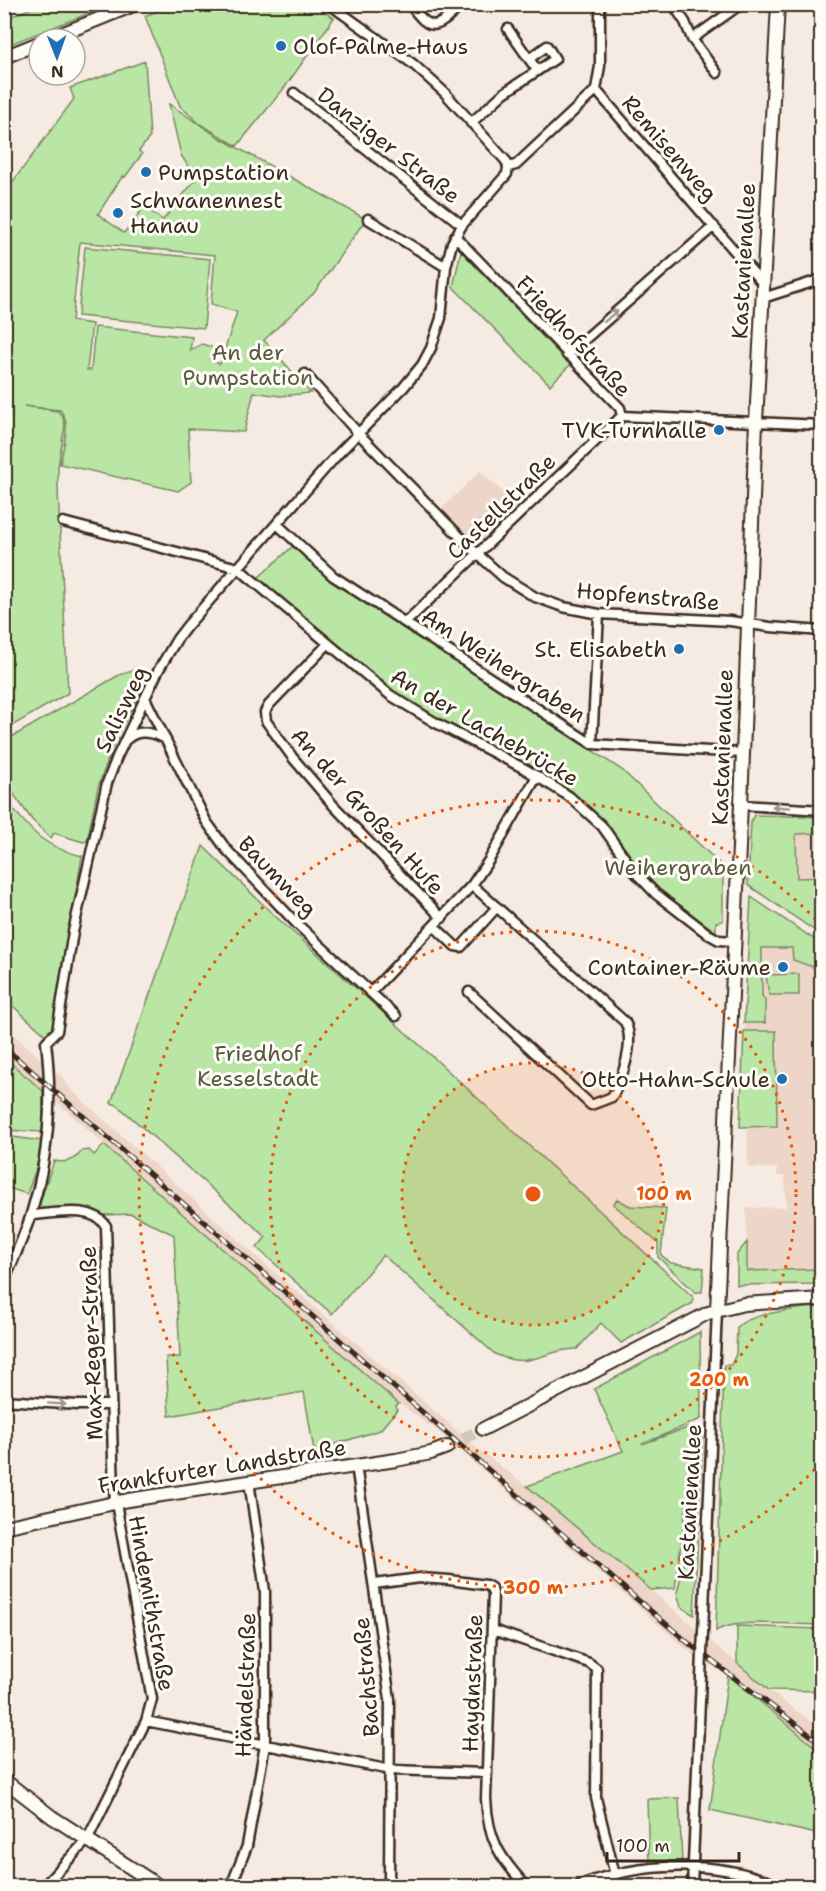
<svg xmlns="http://www.w3.org/2000/svg" width="826" height="1891" font-family="'Shantell Sans',sans-serif">
  <style>
    .built { fill: #edd6c8 }
    .green { fill: #b9e6a5; stroke: #7a8862; stroke-width: 1.5; fill-rule: evenodd }
    .lines { fill: none; stroke-linecap: round; stroke-linejoin: round }
    .secondary-tunnel { stroke: #d1c4bb; stroke-width: 12; stroke-dasharray: 12 6; stroke-linecap: butt }
    .street-casing { stroke: #3b2a1e; stroke-width: 13 }
    .secondary-casing { stroke: #3b2a1e; stroke-width: 16 }
    .street { stroke: #fdfcf7; stroke-width: 8 }
    .secondary { stroke: #fdfcf7; stroke-width: 12 }
    .rail-casing { stroke: #3b2a1e; stroke-width: 5 }
    .rail { stroke: #fdfcf7; stroke-width: 3; stroke-dasharray: 9; stroke-linecap: butt }
    .street-bridge-casing { stroke: #3b2a1e; stroke-width: 13; stroke-linecap: butt }
    .street-bridge { stroke: #fdfcf7; stroke-width: 8 }
    .oneway { stroke: #9c938a }
    .ring { fill: none; stroke: #e8590c; stroke-width: 3; stroke-dasharray: 3 6 }
    .poi-dot { fill: #1f6fb2; stroke: #fdfcf7; stroke-width: 2 }
    .labels { text-anchor: middle; stroke-width: 6; stroke-linejoin: round; paint-order: stroke }
    .poi-label { font-size: 22px; fill: #3b2a1e; stroke: #fdfcf7; text-anchor: end }
    .street-label { font-size: 22px; fill: #3b2a1e; stroke: #fdfcf7 }
    .park-label { font-size: 22px; fill: #5a5940; stroke: #fdfcf7 }
    .centre { fill: #e8590c; stroke: #fdfcf7; stroke-width: 3 }
    .ring-label { font-size: 18px; text-anchor: middle; font-weight: bold; fill: #e8590c; stroke: #fdfcf7; stroke-width: 6; stroke-linejoin: round; paint-order: stroke }
  </style>
  <rect width="100%" height="100%" fill="#f6ebe2"/>
  <filter id="ink" filterUnits="userSpaceOnUse"><feTurbulence type="fractalNoise" baseFrequency=".0167" numOctaves="2"/><feDisplacementMap in="SourceGraphic" scale="12" xChannelSelector="R" yChannelSelector="G"/><feConvolveMatrix kernelMatrix="1 2 1 2 8 2 1 2 1" color-interpolation-filters="sRGB"/></filter>
  <g filter="url(#ink)">
    <path class="built" d="M 480,471 L 518,506 L 478,547 L 441,509 Z
      M 754,815 L 821,817 L 821,935 L 748,885 L 751,821 Z
      M 751,897 L 821,944 L 822,1284 L 737,1285 L 737,1254 L 747,1242 L 746,1208 L 786,1207 L 785,1176 L 777,1176 L 777,1168 L 748,1168 L 747,1127 L 740,1127 Z
      M 5,1027 L 62,1077 L 71,1090 L 255,1255 L 477,1448 L 527,1486 L 769,1690 L 821,1729 L 821,1752 L 728,1675 L 692,1654 L 441,1434 L 404,1407 L 5,1057 Z"/>
    <path class="green" d="M 41,4 L 110,4 L 110,5 L 5,46 L 5,19 Z
      M 314,5 L 334,18 L 285,87 L 237,146 L 200,124 L 180,106 L 145,16 L 172,5 Z
      M 145,61 L 150,137 L 139,151 L 142,154 L 125,177 L 123,176 C 114,188 107,201 98,214 L 124,233 L 144,207 L 163,220 L 196,179 L 181,155 L 169,104 L 220,138 L 366,219 L 314,293 L 264,340 L 311,393 L 280,396 L 254,392 L 244,432 L 188,429 L 191,482 L 178,491 L 60,464 C 63,447 72,423 60,410 L 24,406 L 58,411 L 63,417 L 65,426 L 58,466 L 58,490 L 68,693 L 5,730 L 4,179 L 9,187 L 74,99 L 70,88 ZM 80,242 L 215,255 L 211,304 L 237,312 L 220,364 L 210,360 L 214,348 L 202,344 L 190,350 L 192,337 L 95,327 L 91,370 L 87,370 L 92,324 L 72,321 Z
      M 85,247 L 210,259 L 204,328 L 78,316 Z
      M 461,251 L 570,365 L 550,385 L 453,287 Z
      M 294,545 L 331,579 L 622,770 L 723,867 L 723,921 L 716,922 L 716,932 L 648,881 L 631,861 L 614,835 L 586,807 L 388,689 L 258,578 Z
      M 134,670 L 140,670 L 150,675 L 117,736 L 114,734 L 110,741 L 114,743 L 98,787 L 87,841 L 83,842 L 54,833 L 51,838 L 32,820 L 5,782 L 5,741 L 119,675 Z
      M 4,798 C 31,830 40,846 82,856 L 65,959 L 50,1039 L 5,999 Z
      M 754,815 L 821,817 L 821,833 L 796,834 L 797,878 L 821,877 L 821,935 L 748,885 L 751,821 Z
      M 203,846 L 275,916 L 433,1057 L 693,1297 L 693,1303 L 621,1343 L 601,1323 L 577,1349 C 543,1349 532,1371 495,1354 L 383,1255 L 332,1314 L 257,1248 L 266,1237 L 117,1105 L 111,1103 Z
      M 751,897 L 821,944 L 821,970 L 793,960 L 792,948 L 762,948 L 762,996 L 765,1000 L 765,1023 L 744,1023 Z
      M 799,974 L 799,995 L 769,995 L 766,975 Z
      M 744,1031 L 776,1031 L 777,1126 L 740,1127 Z
      M 4,1057 L 43,1091 L 43,1132 L 5,1130 Z
      M 5,1136 L 42,1141 L 37,1166 L 27,1194 L 5,1187 Z
      M 104,1145 L 399,1404 L 396,1406 L 397,1410 L 380,1430 L 314,1451 L 304,1392 L 169,1416 L 166,1357 L 180,1357 L 174,1235 L 132,1214 L 104,1215 L 85,1211 L 48,1212 L 39,1204 L 54,1161 C 66,1163 74,1161 82,1151 L 89,1150 L 94,1155 Z
      M 617,1199 L 630,1206 L 666,1208 L 661,1255 L 671,1263 L 704,1268 L 702,1292 L 695,1292 L 658,1257 L 658,1243 L 613,1204 Z
      M 747,1242 L 747,1271 L 821,1269 L 821,1284 L 737,1285 L 737,1254 Z
      M 821,1307 L 821,1625 C 796,1625 736,1618 716,1631 L 724,1365 L 731,1365 L 736,1354 L 737,1328 C 746,1313 803,1308 821,1307 Z
      M 700,1332 L 701,1419 L 642,1444 L 687,1428 L 697,1428 L 675,1588 L 651,1590 L 527,1486 L 623,1451 L 594,1389 Z
      M 703,1433 L 694,1615 L 681,1607 L 677,1593 L 682,1572 L 700,1437 Z
      M 737,1626 L 821,1629 L 821,1691 L 769,1690 L 737,1663 Z
      M 728,1675 L 821,1752 L 821,1835 L 710,1810 Z
      M 679,1798 L 682,1861 L 649,1864 L 647,1799 Z"/>
    <g class="lines">
      <path class="secondary-tunnel" d="M 447,1447 L 483,1429"/>
      <g class="street-casing">
        <path id="street" d="M 329,4 L 413,64 L 444,92 L 506,161 L 508,167
          M 410,4 C 433,37 438,26 463,4
          M 673,4 L 685,22 L 692,39 L 717,73
          M 508,29 L 529,59
          M 692,39 L 741,4
          M 596,90 L 763,284
          M 294,93 L 462,225
          M 471,123 L 504,93 L 555,59 L 547,46 L 529,59 L 537,70
          M 508,167 L 516,165 L 596,90 L 600,66 L 600,4
          M 368,219 L 446,267
          M 455,236 L 620,408 L 622,416 L 822,425
          M 763,298 L 822,279
          M 567,355 L 714,226
          M 305,374 L 358,433 L 473,550 L 503,577 L 535,597 L 563,607 L 599,614 L 730,621 L 770,627 L 822,631
          M 63,522 L 238,568 L 390,695 L 436,723 L 525,769 L 570,797 L 602,826 L 634,871 L 656,894 L 708,934 L 719,940 L 734,941
          M 277,524 L 333,576 L 592,744 L 743,753
          M 406,622 L 622,416
          M 328,644 L 269,705 L 265,712 L 266,721 L 293,758 L 334,806 L 442,918
          M 145,698 L 206,821 L 226,849 L 297,924 L 396,1016
          M 127,739 C 138,729 151,732 164,738
          M 592,744 L 599,614
          M 741,805 L 822,810
          M 434,926 L 455,946 L 461,947 L 497,907
          M 371,992 L 472,885 L 489,860 L 537,776
          M 469,992 L 591,1105 L 612,1097 C 622,1078 636,1043 625,1022 L 472,885
          M 31,1215 C 53,1214 92,1204 106,1226 L 114,1492 L 152,1699 L 146,1721 L 87,1840 L 44,1886
          M 4,1282 C 13,1260 24,1237 31,1214 C 49,1155 53,1102 46,1042 L 57,1031 L 73,932 L 107,783 L 117,757 L 158,671 L 177,639 L 187,626 L 337,455 L 403,388 L 422,365 L 431,348 L 441,318 L 446,267 L 452,243 L 462,225 L 507,174 L 508,167
          M 4,1400 L 78,1405 L 110,1405
          M 356,1465 L 390,1699 L 389,1886
          M 374,1584 L 420,1578 L 449,1580 L 486,1585 L 491,1588 L 493,1593 L 486,1799 C 488,1839 499,1857 526,1886
          M 704,1609 L 717,1310
          M 493,1630 L 589,1663 L 597,1669 L 596,1798 L 615,1875
          M 146,1721 L 391,1770 L 487,1773
          M 231,1886 L 247,1846 L 265,1745 L 265,1591 L 249,1481
          M 578,1886 C 641,1861 717,1859 780,1886
          M 692,1886 L 701,1677"/>
      </g>
      <g class="secondary-casing">
        <path id="secondary" d="M 49,39 L 136,4
          M 4,57 L 39,43
          M 717,1310 L 741,805 L 756,422 L 778,4
          M 483,1429 L 708,1313 L 744,1304 L 822,1299
          M 4,1527 L 128,1500 L 396,1460 L 431,1453 L 447,1447
          M 4,1780 L 52,1817 L 159,1886"/>
      </g>
      <use href="#street" class="street"/>
      <use href="#secondary" class="secondary"/>
      <g class="rail-casing">
        <path id="rail" d="M 4,1047 L 632,1595 L 692,1646 L 822,1744"/>
      </g>
      <use href="#rail" class="rail"/>
      <g class="street-bridge-casing">
        <path id="street-bridge" d="M 701,1677 L 704,1609"/>
      </g>
      <use href="#street-bridge" class="street-bridge"/>
    </g>
    <defs><path id="oneway-shaft" d="M-6 0H5M1.5-3L5.5 0L1.5 3" fill="none" stroke-width="1.6" stroke-linecap="round" stroke-linejoin="round" transform="scale(1.5)"/></defs>
    <g class="oneway">
      <use href="#oneway-shaft" transform="translate(611 316) rotate(-41)"/>
      <use href="#oneway-shaft" transform="translate(781 807) rotate(-176)"/>
      <use href="#oneway-shaft" transform="translate(57 1404) rotate(4)"/>
    </g>
  </g>
  <circle cx="533" cy="1194" r="131" fill="#e8590c" fill-opacity=".12"/>
  <g class="ring">
    <circle cx="533" cy="1194" r="131"/>
    <circle cx="533" cy="1194" r="263"/>
    <path d="M821 1463A394 394 0 1 1 821 925"/>
  </g>
  <g class="poi-dot">
    <circle cx="281" cy="46" r="6"/>
    <circle cx="146" cy="172" r="6"/>
    <circle cx="118" cy="213" r="6"/>
    <circle cx="719" cy="430" r="6"/>
    <circle cx="679" cy="649" r="6"/>
    <circle cx="783" cy="967" r="6"/>
    <circle cx="782" cy="1079" r="6"/>
  </g>
  <g class="labels">
    <g class="poi-label">
      <text x="293" y="54" text-anchor="start">Olof-Palme-Haus</text>
      <text x="158" y="180" text-anchor="start">Pumpstation</text>
      <text x="130" y="208" text-anchor="start">Schwanennest<tspan x="130" dy="25">Hanau</tspan></text>
      <text x="707" y="438">TVK-Turnhalle</text>
      <text x="667" y="657">St. Elisabeth</text>
      <text x="771" y="975">Container-Räume</text>
      <text x="770" y="1087">Otto-Hahn-Schule</text>
    </g>
    <g class="street-label">
      <text transform="translate(389 145) rotate(38)" y="8">Danziger Straße</text>
      <text transform="translate(670 148) rotate(49)" y="8">Remisenweg</text>
      <text transform="translate(743 261) rotate(-87)" y="8">Kastanienallee</text>
      <text transform="translate(574 336) rotate(47)" y="8">Friedhofstraße</text>
      <text transform="translate(501 506) rotate(-44)" y="8">Castellstraße</text>
      <text transform="translate(648 596) rotate(5)" y="8">Hopfenstraße</text>
      <text transform="translate(504 665) rotate(33)" y="8">Am Weihergraben</text>
      <text transform="translate(121 709) rotate(-64)" y="8">Salisweg</text>
      <text transform="translate(485 727) rotate(30)" y="8">An der Lachebrücke</text>
      <text transform="translate(722 747) rotate(-88)" y="8">Kastanienallee</text>
      <text transform="translate(368 811) rotate(48)" y="8">An der Großen Hufe</text>
      <text transform="translate(278 876) rotate(46)" y="8">Baumweg</text>
      <text transform="translate(91 1343) rotate(-92)" y="8">Max-Reger-Straße</text>
      <text transform="translate(222 1466) rotate(-9)" y="8">Frankfurter Landstraße</text>
      <text transform="translate(689 1502) rotate(-87)" y="8">Kastanienallee</text>
      <text transform="translate(152 1603) rotate(80)" y="8">Hindemithstraße</text>
      <text transform="translate(366 1677) rotate(-95)" y="8">Bachstraße</text>
      <text transform="translate(472 1683) rotate(-88)" y="8">Haydnstraße</text>
      <text transform="translate(245 1685) rotate(-88)" y="8">Händelstraße</text>
    </g>
    <g class="park-label">
      <text x="248" y="360">An der<tspan x="248" dy="25">Pumpstation</tspan></text>
      <text x="678" y="875">Weihergraben</text>
      <text x="258" y="1061">Friedhof<tspan x="258" dy="25">Kesselstadt</tspan></text>
    </g>
  </g>
  <circle cx="533" cy="1194" r="9" class="centre"/>
  <g class="ring-label">
    <text x="664" y="1200">100 m</text>
    <text x="719" y="1386">200 m</text>
    <text x="533" y="1594">300 m</text>
  </g>
  <rect width="826" height="1891" fill="none" stroke="#fdfcf7" stroke-width="24"/>
  <rect x="12" y="12" width="802" height="1867" fill="none" stroke="#3b2a1e" stroke-width="2" filter="url(#ink)"/>
  <g transform="translate(57 57) rotate(179)"><circle r="28" fill="#fdfcf7" stroke="#afa8a0" stroke-width="1.5"/>
  <path d="M0-4.5L10 22L0 15L-10 22Z" fill="#1f6fb2"/>
  <text y="-9" font-size="16" font-weight="bold" text-anchor="middle" fill="#3b2a1e">N</text>
  </g>
  <path d="M607 1852v9h132v-9" fill="none" stroke="#3b2a1e" stroke-width="3"/>
  <text x="616" y="1852" font-size="18" fill="#3b2a1e" stroke="#fdfcf7" stroke-width="4.5" paint-order="stroke">100 m</text>
</svg>
